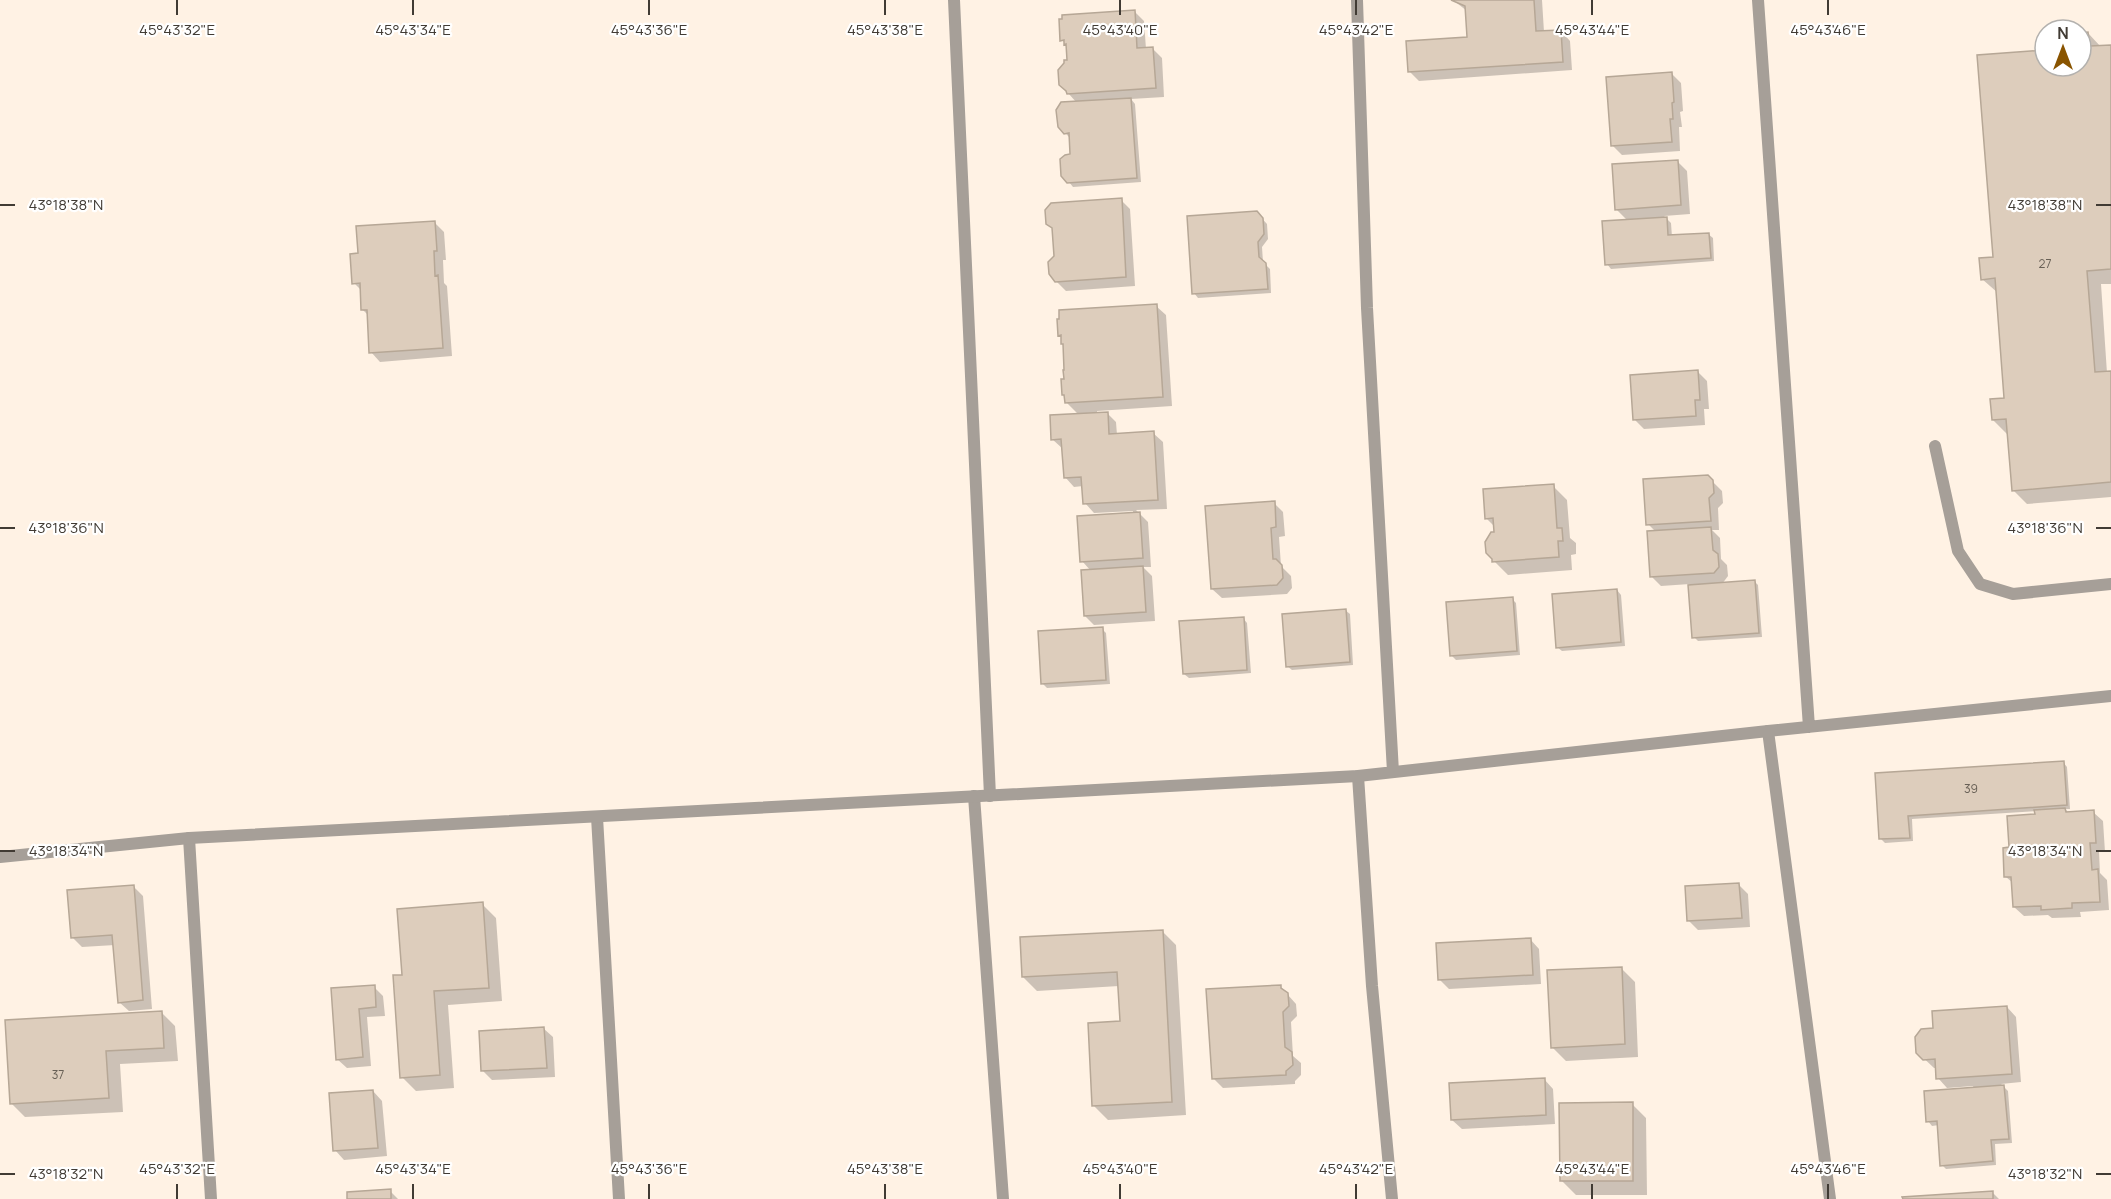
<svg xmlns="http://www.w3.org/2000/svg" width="2111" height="1199" font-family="Manrope,sans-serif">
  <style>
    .shadow { fill: #0003 }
    .building { fill: #ddcdbc; stroke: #b6a796; stroke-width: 1.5 }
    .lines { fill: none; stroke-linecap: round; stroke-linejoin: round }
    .service { stroke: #a69f98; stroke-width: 12 }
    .minor { stroke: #a69f98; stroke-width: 12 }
    .ticks { fill: none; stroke: #413b34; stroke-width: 2 }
    .labels { text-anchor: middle; stroke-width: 4.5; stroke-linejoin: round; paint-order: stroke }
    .number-label { font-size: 12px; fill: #686056 }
    .ticks-label { font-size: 15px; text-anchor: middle; fill: #413b34; stroke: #fff; stroke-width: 4.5; stroke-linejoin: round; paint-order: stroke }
  </style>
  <rect width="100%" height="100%" fill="#fff2e4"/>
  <path class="shadow" d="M 1453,0 L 1542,0 L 1544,32 L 1561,31 L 1570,41 L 1572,70 L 1419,81 L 1409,71 L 1468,39 L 1467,11 Z
    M 1135,12 L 1144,21 L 1146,49 L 1153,49 L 1162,58 L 1164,97 L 1131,99 L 1135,104 L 1141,182 L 1073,187 L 1069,182 L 1072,155 L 1069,137 L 1059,126 L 1077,103 L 1068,93 L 1068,47 L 1062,40 Z
    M 2088,33 L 2101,47 L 2111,46 L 2111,284 L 2101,284 L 2107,373 L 2111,372 L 2111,497 L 2027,504 L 2013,490 L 2007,434 L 1993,420 L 2006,400 L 1998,293 L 1982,279 L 1995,258 L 2045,51 L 2045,66 L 2081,66 L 2081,34 Z
    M 1672,74 L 1681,83 L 1683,111 L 1680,112 L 1682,127 L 1679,127 L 1680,151 L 1622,155 L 1612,145 Z
    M 1678,162 L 1687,171 L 1690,214 L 1664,216 L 1671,223 L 1672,237 L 1708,234 L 1713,238 L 1714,261 L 1611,269 L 1607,264 L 1628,221 L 1616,209 Z
    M 1121,200 L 1130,209 L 1135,286 L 1066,291 L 1056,281 Z
    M 1257,213 L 1267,224 L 1268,239 L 1262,247 L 1263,262 L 1270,269 L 1271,293 L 1198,298 L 1194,293 Z
    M 434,222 L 444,232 L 446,260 L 443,260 L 444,283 L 447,286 L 452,356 L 380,362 L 371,352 L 368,315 L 363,310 L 362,291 L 354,283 L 359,255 Z
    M 1156,306 L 1166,315 L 1172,406 L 1097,411 L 1097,414 L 1107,413 L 1116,422 L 1117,435 L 1153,433 L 1163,442 L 1167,509 L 1136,510 L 1148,522 L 1151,567 L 1143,567 L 1152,576 L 1155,621 L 1094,625 L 1085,616 L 1091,571 L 1082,561 L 1133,513 L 1133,511 L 1094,513 L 1085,503 L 1083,486 L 1074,487 L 1065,477 L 1063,449 L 1052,439 L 1079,415 L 1067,403 L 1064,345 L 1060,335 Z
    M 1698,372 L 1707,381 L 1709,409 L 1704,409 L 1705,425 L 1644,429 L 1635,420 Z
    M 1707,476 L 1722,491 L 1723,503 L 1718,508 L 1719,530 L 1712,530 L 1720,538 L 1721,559 L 1727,565 L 1728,576 L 1722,584 L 1754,581 L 1758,585 L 1762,637 L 1698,641 L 1694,637 L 1690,584 L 1661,586 L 1652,577 L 1656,532 L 1648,524 Z
    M 1553,486 L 1567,500 L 1570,538 L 1576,543 L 1576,554 L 1571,555 L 1572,570 L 1508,575 L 1494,561 L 1495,527 L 1486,518 Z
    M 1274,503 L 1283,512 L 1285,536 L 1279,537 L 1281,566 L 1291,576 L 1292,588 L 1287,594 L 1222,598 L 1212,589 Z
    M 1617,590 L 1621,595 L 1625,646 L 1562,651 L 1557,647 Z
    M 1512,599 L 1516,603 L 1520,655 L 1456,660 L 1452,656 Z
    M 1345,610 L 1350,614 L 1353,665 L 1292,670 L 1287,666 Z
    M 1243,618 L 1247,623 L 1251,673 L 1189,678 L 1184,674 Z
    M 1102,629 L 1106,633 L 1110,684 L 1047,688 L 1043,684 Z
    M 2063,762 L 2067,767 L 2070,809 L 2065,809 L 2069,813 L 2093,812 L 2103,821 L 2105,852 L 2099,852 L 2100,873 L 2107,880 L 2109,910 L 2080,912 L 2081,917 L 2052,918 L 2048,915 L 2024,916 L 2014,907 L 2013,883 L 2006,877 L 2010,848 L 2036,816 L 2036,811 L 1912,819 L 1913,841 L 1885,843 L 1881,839 L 1877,775 Z
    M 1739,885 L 1748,894 L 1750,927 L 1698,930 L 1689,921 Z
    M 133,886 L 143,896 L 152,1009 L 129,1011 L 119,1002 L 115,945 L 82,947 L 73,938 Z
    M 482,904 L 496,918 L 502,1001 L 448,1005 L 454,1088 L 416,1091 L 402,1077 L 403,976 Z
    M 1162,931 L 1176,945 L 1186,1115 L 1108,1120 L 1094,1106 L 1122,1022 L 1119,986 L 1037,991 L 1023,977 Z
    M 1530,939 L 1539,949 L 1541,984 L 1449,989 L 1439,979 Z
    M 1621,968 L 1635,982 L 1638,1057 L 1566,1061 L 1552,1047 Z
    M 1280,986 L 1296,1004 L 1297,1016 L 1291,1022 L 1293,1056 L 1301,1063 L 1301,1075 L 1295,1081 L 1295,1084 L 1223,1088 L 1214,1079 Z
    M 374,987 L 383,996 L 385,1016 L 367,1017 L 371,1066 L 347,1068 L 337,1059 L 332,990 Z
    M 2007,1007 L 2016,1017 L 2021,1082 L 2001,1084 L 2008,1091 L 2012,1143 L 1995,1144 L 1996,1165 L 1946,1169 L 1942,1165 L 1939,1125 L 1932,1126 L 1928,1121 L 1974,1089 L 1973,1086 L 1947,1088 L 1938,1078 L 1937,1068 L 1934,1068 L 1917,1052 L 1935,1030 Z
    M 161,1012 L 175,1026 L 178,1061 L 120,1064 L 123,1112 L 25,1117 L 11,1103 Z
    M 543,1028 L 553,1037 L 555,1077 L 492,1080 L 483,1071 Z
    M 1544,1079 L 1553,1089 L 1555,1124 L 1462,1129 L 1452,1120 Z
    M 373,1091 L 382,1101 L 387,1156 L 344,1160 L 335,1150 Z
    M 1632,1104 L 1646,1118 L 1647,1195 L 1576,1195 L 1562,1181 Z
    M 390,1191 L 398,1199 L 348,1199 Z
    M 1992,1192 L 1999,1199 L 1904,1199 Z"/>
  <path class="building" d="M 1451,0 L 1534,0 L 1536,31 L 1561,30 L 1563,62 L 1408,72 L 1406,41 L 1467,37 L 1465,6 Z
    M 1135,10 L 1137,48 L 1153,47 L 1156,88 L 1067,94 L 1066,91 L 1059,85 L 1058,70 L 1064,63 L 1064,60 L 1067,60 L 1066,44 L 1064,45 L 1064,40 L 1060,41 L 1059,19 L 1062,19 L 1062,15 Z
    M 2088,32 L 2090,46 L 2111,45 L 2111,269 L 2087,271 L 2095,372 L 2111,371 L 2111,482 L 2012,491 L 2006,419 L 1992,420 L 1990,399 L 2004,398 L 1995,278 L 1981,280 L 1979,258 L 1993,257 L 1977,55 L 2045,50 L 2045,66 L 2081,66 L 2081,33 Z
    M 1672,72 L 1674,102 L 1672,103 L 1673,119 L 1670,119 L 1672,142 L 1611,146 L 1606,77 Z
    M 1131,98 L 1137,178 L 1067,183 L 1061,176 L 1060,159 L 1065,155 L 1070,154 L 1069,133 L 1064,134 L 1058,127 L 1056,110 L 1061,102 Z
    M 1678,160 L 1681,205 L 1615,210 L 1612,164 Z
    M 1122,198 L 1126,277 L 1055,282 L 1049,274 L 1048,262 L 1054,256 L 1052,228 L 1046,224 L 1045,210 L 1051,203 Z
    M 1257,211 L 1263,218 L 1264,234 L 1258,242 L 1259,257 L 1266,263 L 1268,289 L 1192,294 L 1187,216 Z
    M 1667,217 L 1668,235 L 1709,233 L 1711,258 L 1605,265 L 1602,221 Z
    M 435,221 L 437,251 L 434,251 L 435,276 L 438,275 L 443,348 L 369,353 L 367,310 L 361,310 L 360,283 L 352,284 L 350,254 L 358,253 L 356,226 Z
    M 1157,304 L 1163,397 L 1065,403 L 1064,395 L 1062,395 L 1061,379 L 1064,379 L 1063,370 L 1064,370 L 1063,344 L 1061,344 L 1061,335 L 1058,336 L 1057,319 L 1059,319 L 1059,310 Z
    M 1698,370 L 1700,400 L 1695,400 L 1696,416 L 1633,420 L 1630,375 Z
    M 1108,412 L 1109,434 L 1154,431 L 1158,500 L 1083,504 L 1081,477 L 1064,478 L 1061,439 L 1051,440 L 1050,415 Z
    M 1708,475 L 1713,480 L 1714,493 L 1709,498 L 1711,521 L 1646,525 L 1643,479 Z
    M 1554,484 L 1557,528 L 1562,528 L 1563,541 L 1558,541 L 1559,557 L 1492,562 L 1492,559 L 1486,553 L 1485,542 L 1491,532 L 1494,532 L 1493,518 L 1485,519 L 1483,489 Z
    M 1275,501 L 1276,527 L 1271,528 L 1273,559 L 1276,559 L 1282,565 L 1283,578 L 1277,585 L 1211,589 L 1205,506 Z
    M 1140,512 L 1143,558 L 1080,562 L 1077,516 Z
    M 1711,527 L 1713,550 L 1718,554 L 1719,567 L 1714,573 L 1650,577 L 1647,531 Z
    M 1143,566 L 1146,612 L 1084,616 L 1081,570 Z
    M 1755,580 L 1759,633 L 1692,638 L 1688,585 Z
    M 1617,589 L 1621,642 L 1556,648 L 1552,594 Z
    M 1513,597 L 1517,651 L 1450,656 L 1446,602 Z
    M 1346,609 L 1350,662 L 1286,667 L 1282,614 Z
    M 1244,617 L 1247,670 L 1183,674 L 1179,621 Z
    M 1103,627 L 1106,680 L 1041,684 L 1038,631 Z
    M 2064,761 L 2067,805 L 1908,816 L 1910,838 L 1879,839 L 1875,773 Z
    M 2065,808 L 2066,812 L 2094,810 L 2096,843 L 2090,843 L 2092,870 L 2098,869 L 2100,902 L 2072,903 L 2072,908 L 2041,910 L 2041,906 L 2013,907 L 2011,877 L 2004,877 L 2003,848 L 2009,847 L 2007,816 L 2035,814 L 2034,810 Z
    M 1739,883 L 1742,918 L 1687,921 L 1685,886 Z
    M 134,885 L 143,1000 L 118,1003 L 112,935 L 71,938 L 67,890 Z
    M 483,902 L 489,988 L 434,991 L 440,1075 L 400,1078 L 393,975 L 402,975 L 397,909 Z
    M 1163,930 L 1172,1102 L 1092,1106 L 1088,1023 L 1120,1021 L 1117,972 L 1022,977 L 1020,937 Z
    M 1531,938 L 1533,975 L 1438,980 L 1436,943 Z
    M 1622,967 L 1625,1044 L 1551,1048 L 1547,970 Z
    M 375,985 L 376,1007 L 359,1009 L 363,1057 L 336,1060 L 331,988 Z
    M 1281,985 L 1281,988 L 1288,993 L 1289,1006 L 1283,1012 L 1285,1047 L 1292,1052 L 1293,1065 L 1286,1071 L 1286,1075 L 1212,1079 L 1206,989 Z
    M 2007,1006 L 2012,1074 L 1936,1079 L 1935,1059 L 1923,1060 L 1916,1053 L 1915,1037 L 1921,1029 L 1933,1028 L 1932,1011 Z
    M 162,1011 L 164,1048 L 106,1051 L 109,1098 L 10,1104 L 5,1020 Z
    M 544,1027 L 547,1068 L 481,1071 L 479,1031 Z
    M 1545,1078 L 1546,1115 L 1451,1120 L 1449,1083 Z
    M 2004,1085 L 2009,1139 L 1991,1140 L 1993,1161 L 1940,1166 L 1937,1121 L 1926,1122 L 1924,1091 Z
    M 373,1090 L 378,1148 L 333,1151 L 329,1093 Z
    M 1633,1102 L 1633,1181 L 1560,1181 L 1559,1103 Z
    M 391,1189 L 391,1199 L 347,1199 L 347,1192 Z
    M 1993,1191 L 1993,1199 L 1903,1199 L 1902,1197 Z"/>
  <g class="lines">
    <path class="service" d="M 954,0 L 990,796
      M 1935,446 L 1958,551 L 1980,584 L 2013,594 L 2111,584
      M 1768,731 L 1830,1199
      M 1358,776 L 1372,986 L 1392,1199
      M 974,796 L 1003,1199
      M 597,817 L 619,1199
      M 189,838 L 211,1199"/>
    <path class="minor" d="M 1357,0 L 1367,308 L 1393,772
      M 1758,0 L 1809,727
      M 0,857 L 189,838 L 1358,776 L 1768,731 L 2111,696"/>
  </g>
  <path class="ticks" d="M 177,0 L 177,15M 413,0 L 413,15M 649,0 L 649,15M 885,0 L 885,15M 1120,0 L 1120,15M 1356,0 L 1356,15M 1592,0 L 1592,15M 1828,0 L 1828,15M 0,205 L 15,205M 2096,205 L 2111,205M 0,528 L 15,528M 2096,528 L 2111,528M 0,851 L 15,851M 2096,851 L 2111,851M 0,1174 L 15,1174M 2096,1174 L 2111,1174M 177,1184 L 177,1199M 413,1184 L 413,1199M 649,1184 L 649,1199M 885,1184 L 885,1199M 1120,1184 L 1120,1199M 1356,1184 L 1356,1199M 1592,1184 L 1592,1199M 1828,1184 L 1828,1199"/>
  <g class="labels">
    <g class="number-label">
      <text x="2045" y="268">27</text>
      <text x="1971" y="793">39</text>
      <text x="58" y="1079">37</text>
    </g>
  </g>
  <g class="ticks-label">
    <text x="177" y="35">45°43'32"E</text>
    <text x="413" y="35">45°43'34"E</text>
    <text x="649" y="35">45°43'36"E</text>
    <text x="885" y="35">45°43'38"E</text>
    <text x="1120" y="35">45°43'40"E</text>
    <text x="1356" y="35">45°43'42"E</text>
    <text x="1592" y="35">45°43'44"E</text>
    <text x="1828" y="35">45°43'46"E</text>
    <text x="66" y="210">43°18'38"N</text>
    <text x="2045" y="210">43°18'38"N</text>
    <text x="66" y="533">43°18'36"N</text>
    <text x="2045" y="533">43°18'36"N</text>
    <text x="66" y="856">43°18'34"N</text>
    <text x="2045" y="856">43°18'34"N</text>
    <text x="177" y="1174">45°43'32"E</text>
    <text x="413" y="1174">45°43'34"E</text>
    <text x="649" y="1174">45°43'36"E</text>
    <text x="885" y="1174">45°43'38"E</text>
    <text x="1120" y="1174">45°43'40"E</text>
    <text x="1356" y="1174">45°43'42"E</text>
    <text x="1592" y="1174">45°43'44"E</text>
    <text x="1828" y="1174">45°43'46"E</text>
    <text x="66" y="1179">43°18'32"N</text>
    <text x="2045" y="1179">43°18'32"N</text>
  </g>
  <g transform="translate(2063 48)"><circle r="28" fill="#ffffff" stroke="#b3b1ae" stroke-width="1.5"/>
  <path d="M0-4.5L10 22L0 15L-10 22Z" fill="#895400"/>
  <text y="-9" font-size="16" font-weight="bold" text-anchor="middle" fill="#413b34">N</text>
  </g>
</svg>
